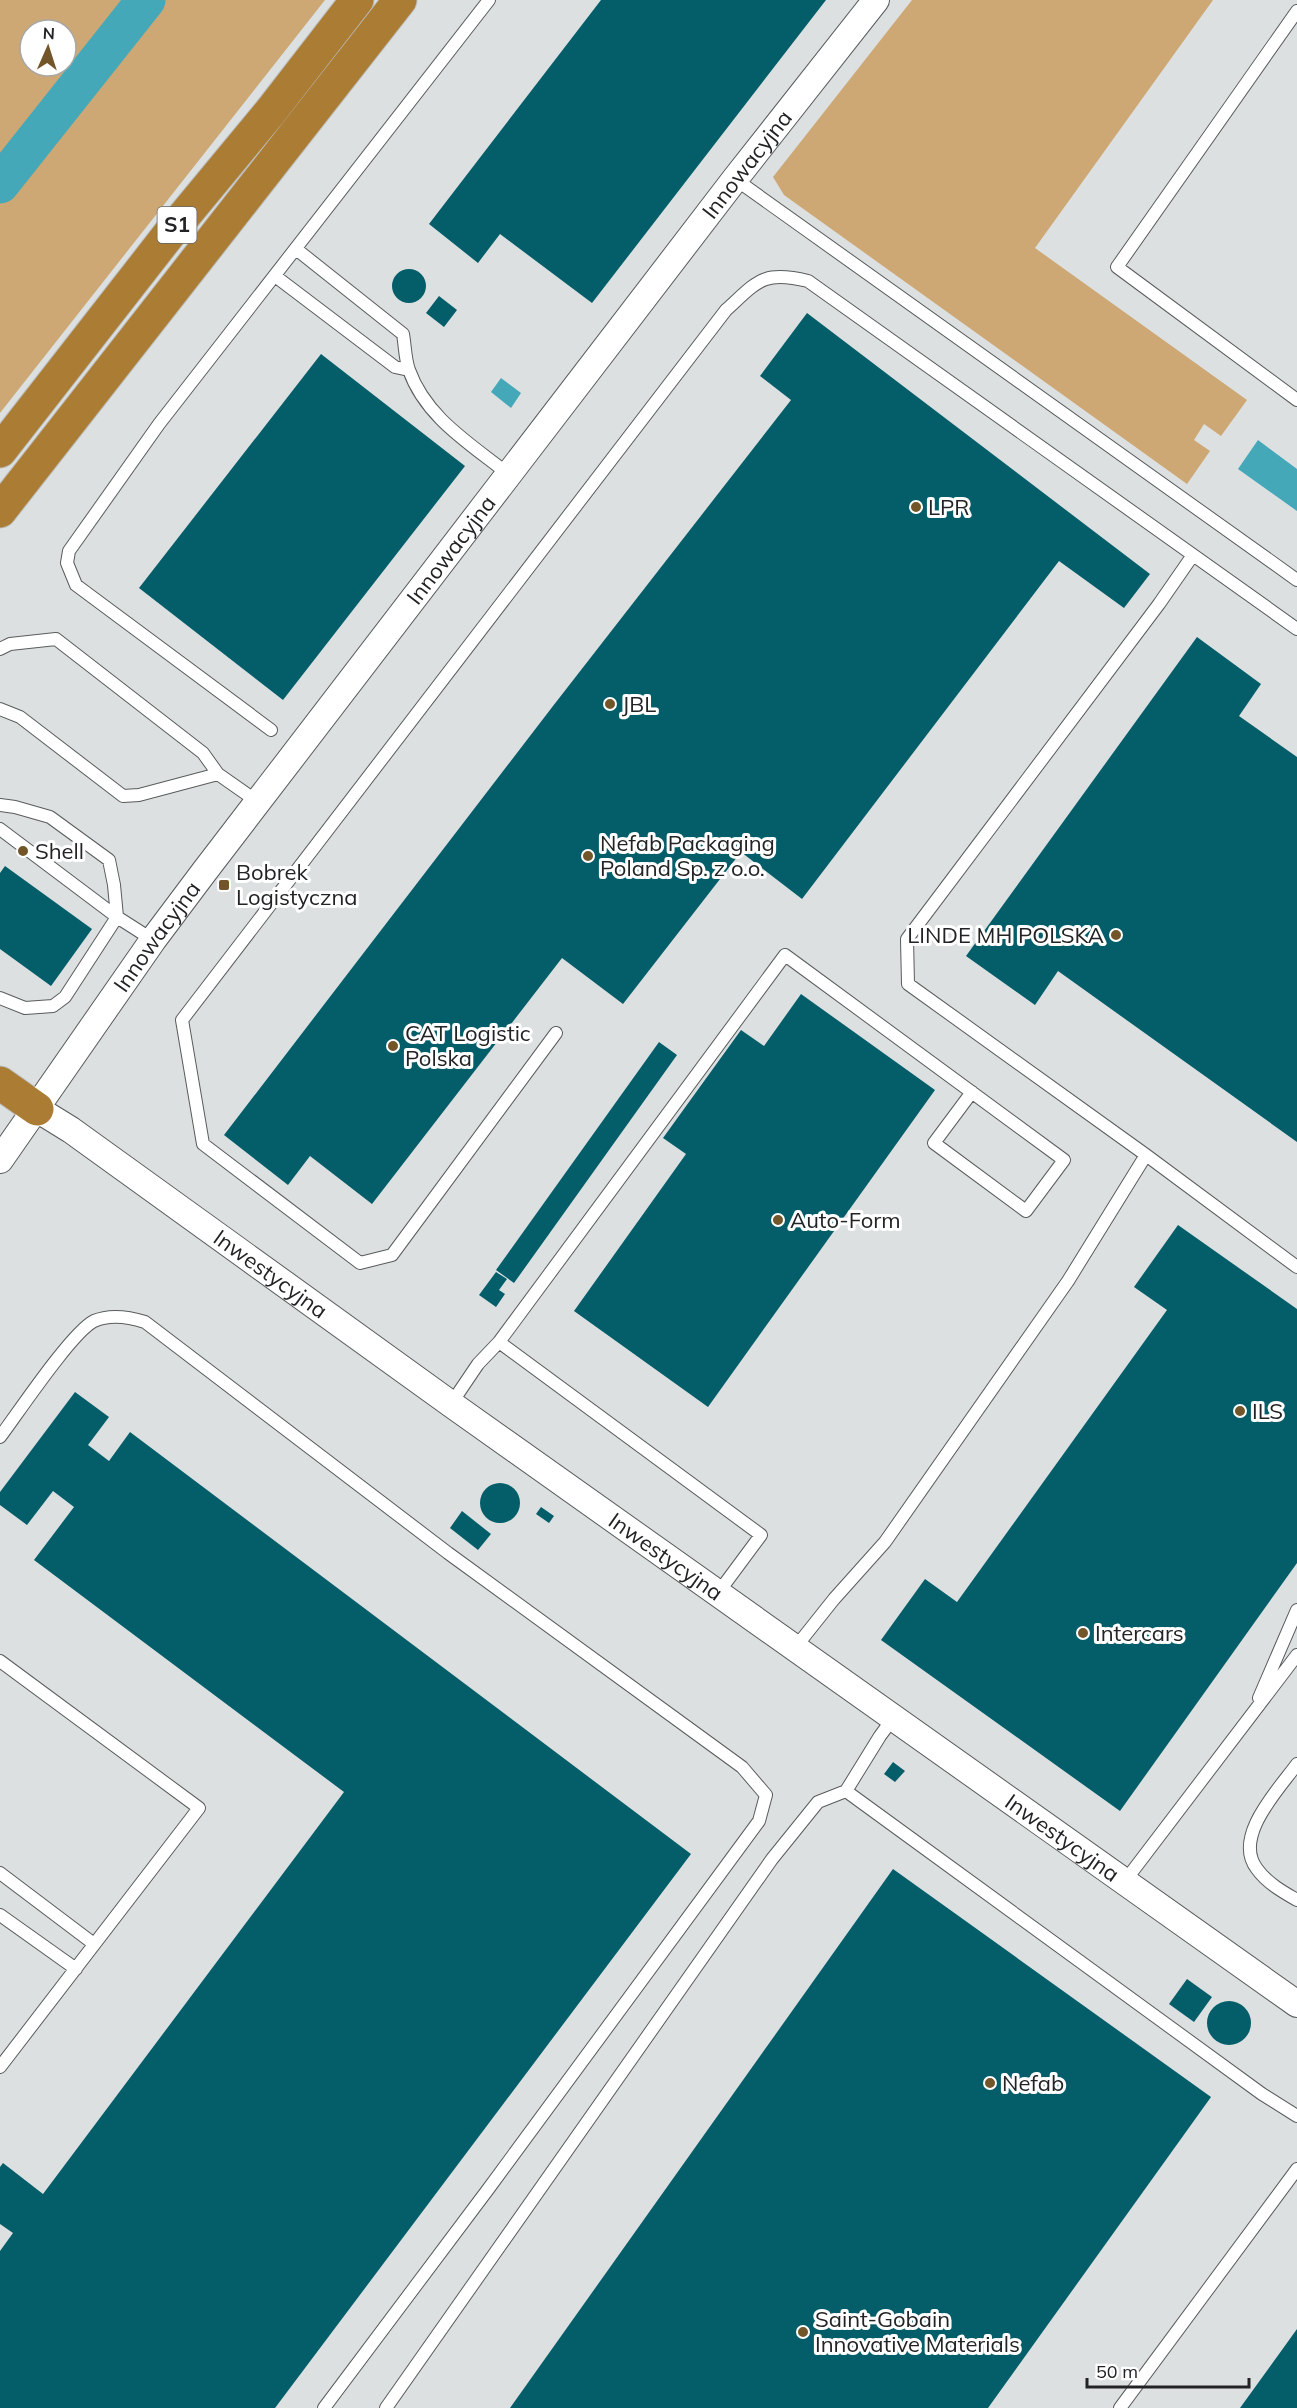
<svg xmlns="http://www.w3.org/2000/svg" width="1297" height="2408" font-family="Mulish,sans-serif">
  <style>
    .green { fill: #cda874; fill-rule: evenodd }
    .water { fill: #44a8b9 }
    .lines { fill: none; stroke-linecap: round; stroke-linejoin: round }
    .river { stroke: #44a8b9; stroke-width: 39 }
    .building { fill: #035e6a }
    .service-casing { stroke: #595c5d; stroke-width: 14 }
    .minor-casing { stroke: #595c5d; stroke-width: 28 }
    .motorway-casing { stroke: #bdbdbd; stroke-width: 35 }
    .service { stroke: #fff; stroke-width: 12 }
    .minor { stroke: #fff; stroke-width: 26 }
    .motorway { stroke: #ab7d34; stroke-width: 33 }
    .poi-dot { fill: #725528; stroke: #fff; stroke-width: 2 }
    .labels { text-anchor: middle; stroke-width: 6; stroke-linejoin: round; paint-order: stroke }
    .shield { fill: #fff; stroke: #646566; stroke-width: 1.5 }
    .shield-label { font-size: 21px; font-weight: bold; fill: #222324 }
    .street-label { font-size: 22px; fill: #222324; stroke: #fff }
    .poi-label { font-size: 22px; fill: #222324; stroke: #fff; text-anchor: start }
  </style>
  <rect width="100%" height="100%" fill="#dce0e1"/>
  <path class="green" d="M 0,0 L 325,0 L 0,413 ZM 30,30 L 66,30 L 66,66 L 30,66 Z
    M 912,0 L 1213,0 L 1035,248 L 1247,400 L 1221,436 L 1204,424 L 1194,440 L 1210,451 L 1187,484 L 784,195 L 773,177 Z"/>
  <path class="water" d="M 501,378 L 521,393 L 511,408 L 491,392 Z
    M 1258,440 L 1297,469 L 1297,511 L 1238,469 Z"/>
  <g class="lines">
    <path class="river" d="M 0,184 L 146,0"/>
  </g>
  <path class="building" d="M 601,0 L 826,0 L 592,303 L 500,234 L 478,263 L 429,224 Z
    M392 286a17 17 0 1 1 34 0a17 17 0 1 1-34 0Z
    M 439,296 L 457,310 L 444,327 L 426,313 Z
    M 807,313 L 1150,574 L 1124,608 L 1059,561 L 802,899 L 741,852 L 623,1004 L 562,958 L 372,1204 L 310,1156 L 288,1185 L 224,1135 L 553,706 L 791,400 L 760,376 Z
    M 321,354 L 465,466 L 283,700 L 139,588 Z
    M 1197,637 L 1261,684 L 1239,716 L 1297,757 L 1297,1142 L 1058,971 L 1035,1005 L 966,956 Z
    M 5,866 L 92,929 L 51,986 L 0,949 L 0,873 Z
    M 801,994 L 935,1090 L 708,1407 L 574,1311 L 686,1154 L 663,1138 L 741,1030 L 764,1046 Z
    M 659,1042 L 677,1055 L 514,1283 L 496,1270 Z
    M 1178,1225 L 1297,1309 L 1297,1563 L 1120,1811 L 881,1640 L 925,1579 L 957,1602 L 1167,1310 L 1134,1287 Z
    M 496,1272 L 507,1279 L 499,1290 L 505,1294 L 496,1307 L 479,1295 Z
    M 75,1392 L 109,1417 L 88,1445 L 109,1461 L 130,1432 L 691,1854 L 275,2408 L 0,2408 L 0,2251 L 13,2233 L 0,2224 L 0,2167 L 3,2163 L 43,2194 L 344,1792 L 34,1560 L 74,1507 L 53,1491 L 27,1525 L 0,1505 L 0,1492 Z
    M480 1503a20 20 0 1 1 40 0a20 20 0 1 1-40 0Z
    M 541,1507 L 554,1516 L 549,1523 L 536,1514 Z
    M 462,1511 L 491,1534 L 478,1550 L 450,1528 Z
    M 893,1762 L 905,1771 L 895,1782 L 884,1774 Z
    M 893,1869 L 1211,2097 L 988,2408 L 510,2408 Z
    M 1187,1979 L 1212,1997 L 1194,2022 L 1169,2004 Z
    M1207 2023a22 22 0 1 1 44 0a22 22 0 1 1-44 0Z
    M 1297,2329 L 1297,2408 L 1240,2408 Z"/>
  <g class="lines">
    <g class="service-casing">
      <path id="service" d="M 1297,11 L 1117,267 L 1297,400
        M 735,179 L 1297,580
        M 296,249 L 403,334 C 405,345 405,359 409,370 C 426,418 471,444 508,474
        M 275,276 L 395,367 L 409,370
        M 1193,555 L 1159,604 L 907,939 L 908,984 L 1146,1155 L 1297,1267
        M 0,649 L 10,644 L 56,639 L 203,753 L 218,774 L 258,802
        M 0,709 L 20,717 L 123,796 L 139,795 L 218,774
        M 271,730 L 76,585 L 67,563 L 69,551 L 159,424 L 489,0
        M 0,805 L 15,807 L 50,817 L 109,860 L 114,885 L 117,917 L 65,997 L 53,1006 L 25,1008 L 0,998
        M 0,829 L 117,917 L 153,940
        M 556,1033 L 392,1255 L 360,1263 L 203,1144 L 182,1020 L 726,310 C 758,281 763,270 808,281 L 1297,629
        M 499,1342 L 761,1535 L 718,1593
        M 451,1404 L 478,1364 L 499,1342 L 785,955 L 1064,1160 L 1026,1211 L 934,1143 L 972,1092
        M 0,1437 C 18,1413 72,1332 94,1321 C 110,1314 129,1317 145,1322 L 448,1553 L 742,1767 L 766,1795 L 759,1821 L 489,2188 L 324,2408
        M 795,1648 L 834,1599 L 885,1542 L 1068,1281 L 1146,1155
        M 0,1661 L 199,1808 L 0,2067
        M 1259,1698 L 1297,1610
        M 894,1717 L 880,1736 L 846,1791 L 1262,2094 L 1297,2116
        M 1297,1764 C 1279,1789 1232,1837 1257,1869 C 1267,1883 1283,1892 1297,1900
        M 0,1873 L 94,1944
        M 1125,1881 L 1297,1655
        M 0,1915 L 76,1969
        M 386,2408 L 772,1859 L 818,1802 L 846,1791
        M 1120,2408 L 1297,2169"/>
    </g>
    <g class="minor-casing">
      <g id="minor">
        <path id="s1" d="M 37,1109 L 71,1130 L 451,1404 L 1297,2004"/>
        <path id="s2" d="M 0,1160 L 153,940 L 204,872 L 735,179 L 876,0"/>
      </g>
    </g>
    <g class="motorway-casing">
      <path id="motorway" d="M 0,451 L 170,233 L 271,111 L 357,0
        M 0,511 L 400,0
        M 0,1083 L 37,1109"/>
    </g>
    <use href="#service" class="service"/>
    <use href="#minor" class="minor"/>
    <use href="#motorway" class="motorway"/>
  </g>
  <g class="poi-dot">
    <circle cx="916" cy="507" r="6"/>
    <circle cx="610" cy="704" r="6"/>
    <circle cx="23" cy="851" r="6"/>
    <circle cx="588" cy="856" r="6"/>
    <rect x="218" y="879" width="12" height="12" rx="3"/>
    <circle cx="1116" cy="935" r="6"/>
    <circle cx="393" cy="1046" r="6"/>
    <circle cx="778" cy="1220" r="6"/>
    <circle cx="1240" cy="1411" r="6"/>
    <circle cx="1083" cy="1633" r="6"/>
    <circle cx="990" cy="2083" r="6"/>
    <circle cx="803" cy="2332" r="6"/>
  </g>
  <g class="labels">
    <rect class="shield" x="157.5" y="207" width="39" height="36" rx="4.5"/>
    <g class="shield-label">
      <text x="177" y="232">S1</text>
    </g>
    <g class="street-label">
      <text dy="8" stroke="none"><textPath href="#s2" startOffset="1245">Innowacyjna</textPath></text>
      <text dy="8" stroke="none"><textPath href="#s2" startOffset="759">Innowacyjna</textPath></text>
      <text dy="8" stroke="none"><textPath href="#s2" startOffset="273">Innowacyjna</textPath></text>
      <text dy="8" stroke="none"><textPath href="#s1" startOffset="286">Inwestycyjna</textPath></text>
      <text dy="8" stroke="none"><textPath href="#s1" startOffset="772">Inwestycyjna</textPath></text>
      <text dy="8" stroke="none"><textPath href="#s1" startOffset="1258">Inwestycyjna</textPath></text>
    </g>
    <g class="poi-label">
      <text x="928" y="515">LPR</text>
      <text x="622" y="712">JBL</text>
      <text x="600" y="851">Nefab Packaging<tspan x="600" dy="25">Poland Sp. z o.o.</tspan></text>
      <text x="35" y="859">Shell</text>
      <text x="236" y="880">Bobrek<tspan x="236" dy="25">Logistyczna</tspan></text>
      <text x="1104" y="943" text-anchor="end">LINDE MH POLSKA</text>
      <text x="405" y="1041">CAT Logistic<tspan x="405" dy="25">Polska</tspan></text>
      <text x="790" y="1228">Auto-Form</text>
      <text x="1252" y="1419">ILS</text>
      <text x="1095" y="1641">Intercars</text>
      <text x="1002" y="2091">Nefab</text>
      <text x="815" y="2327">Saint-Gobain<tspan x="815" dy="25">Innovative Materials</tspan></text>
    </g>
  </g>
  <g transform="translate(48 48) rotate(3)"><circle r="28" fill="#ffffff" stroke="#a7a7a7" stroke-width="1.5"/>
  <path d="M0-4.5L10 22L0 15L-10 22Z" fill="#725528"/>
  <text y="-9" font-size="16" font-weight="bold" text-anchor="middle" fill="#222324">N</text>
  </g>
  <path d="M1087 2378v9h162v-9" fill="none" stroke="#222324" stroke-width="3"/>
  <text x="1096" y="2378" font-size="18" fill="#222324" stroke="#ffffff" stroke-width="4.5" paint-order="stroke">50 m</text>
</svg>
